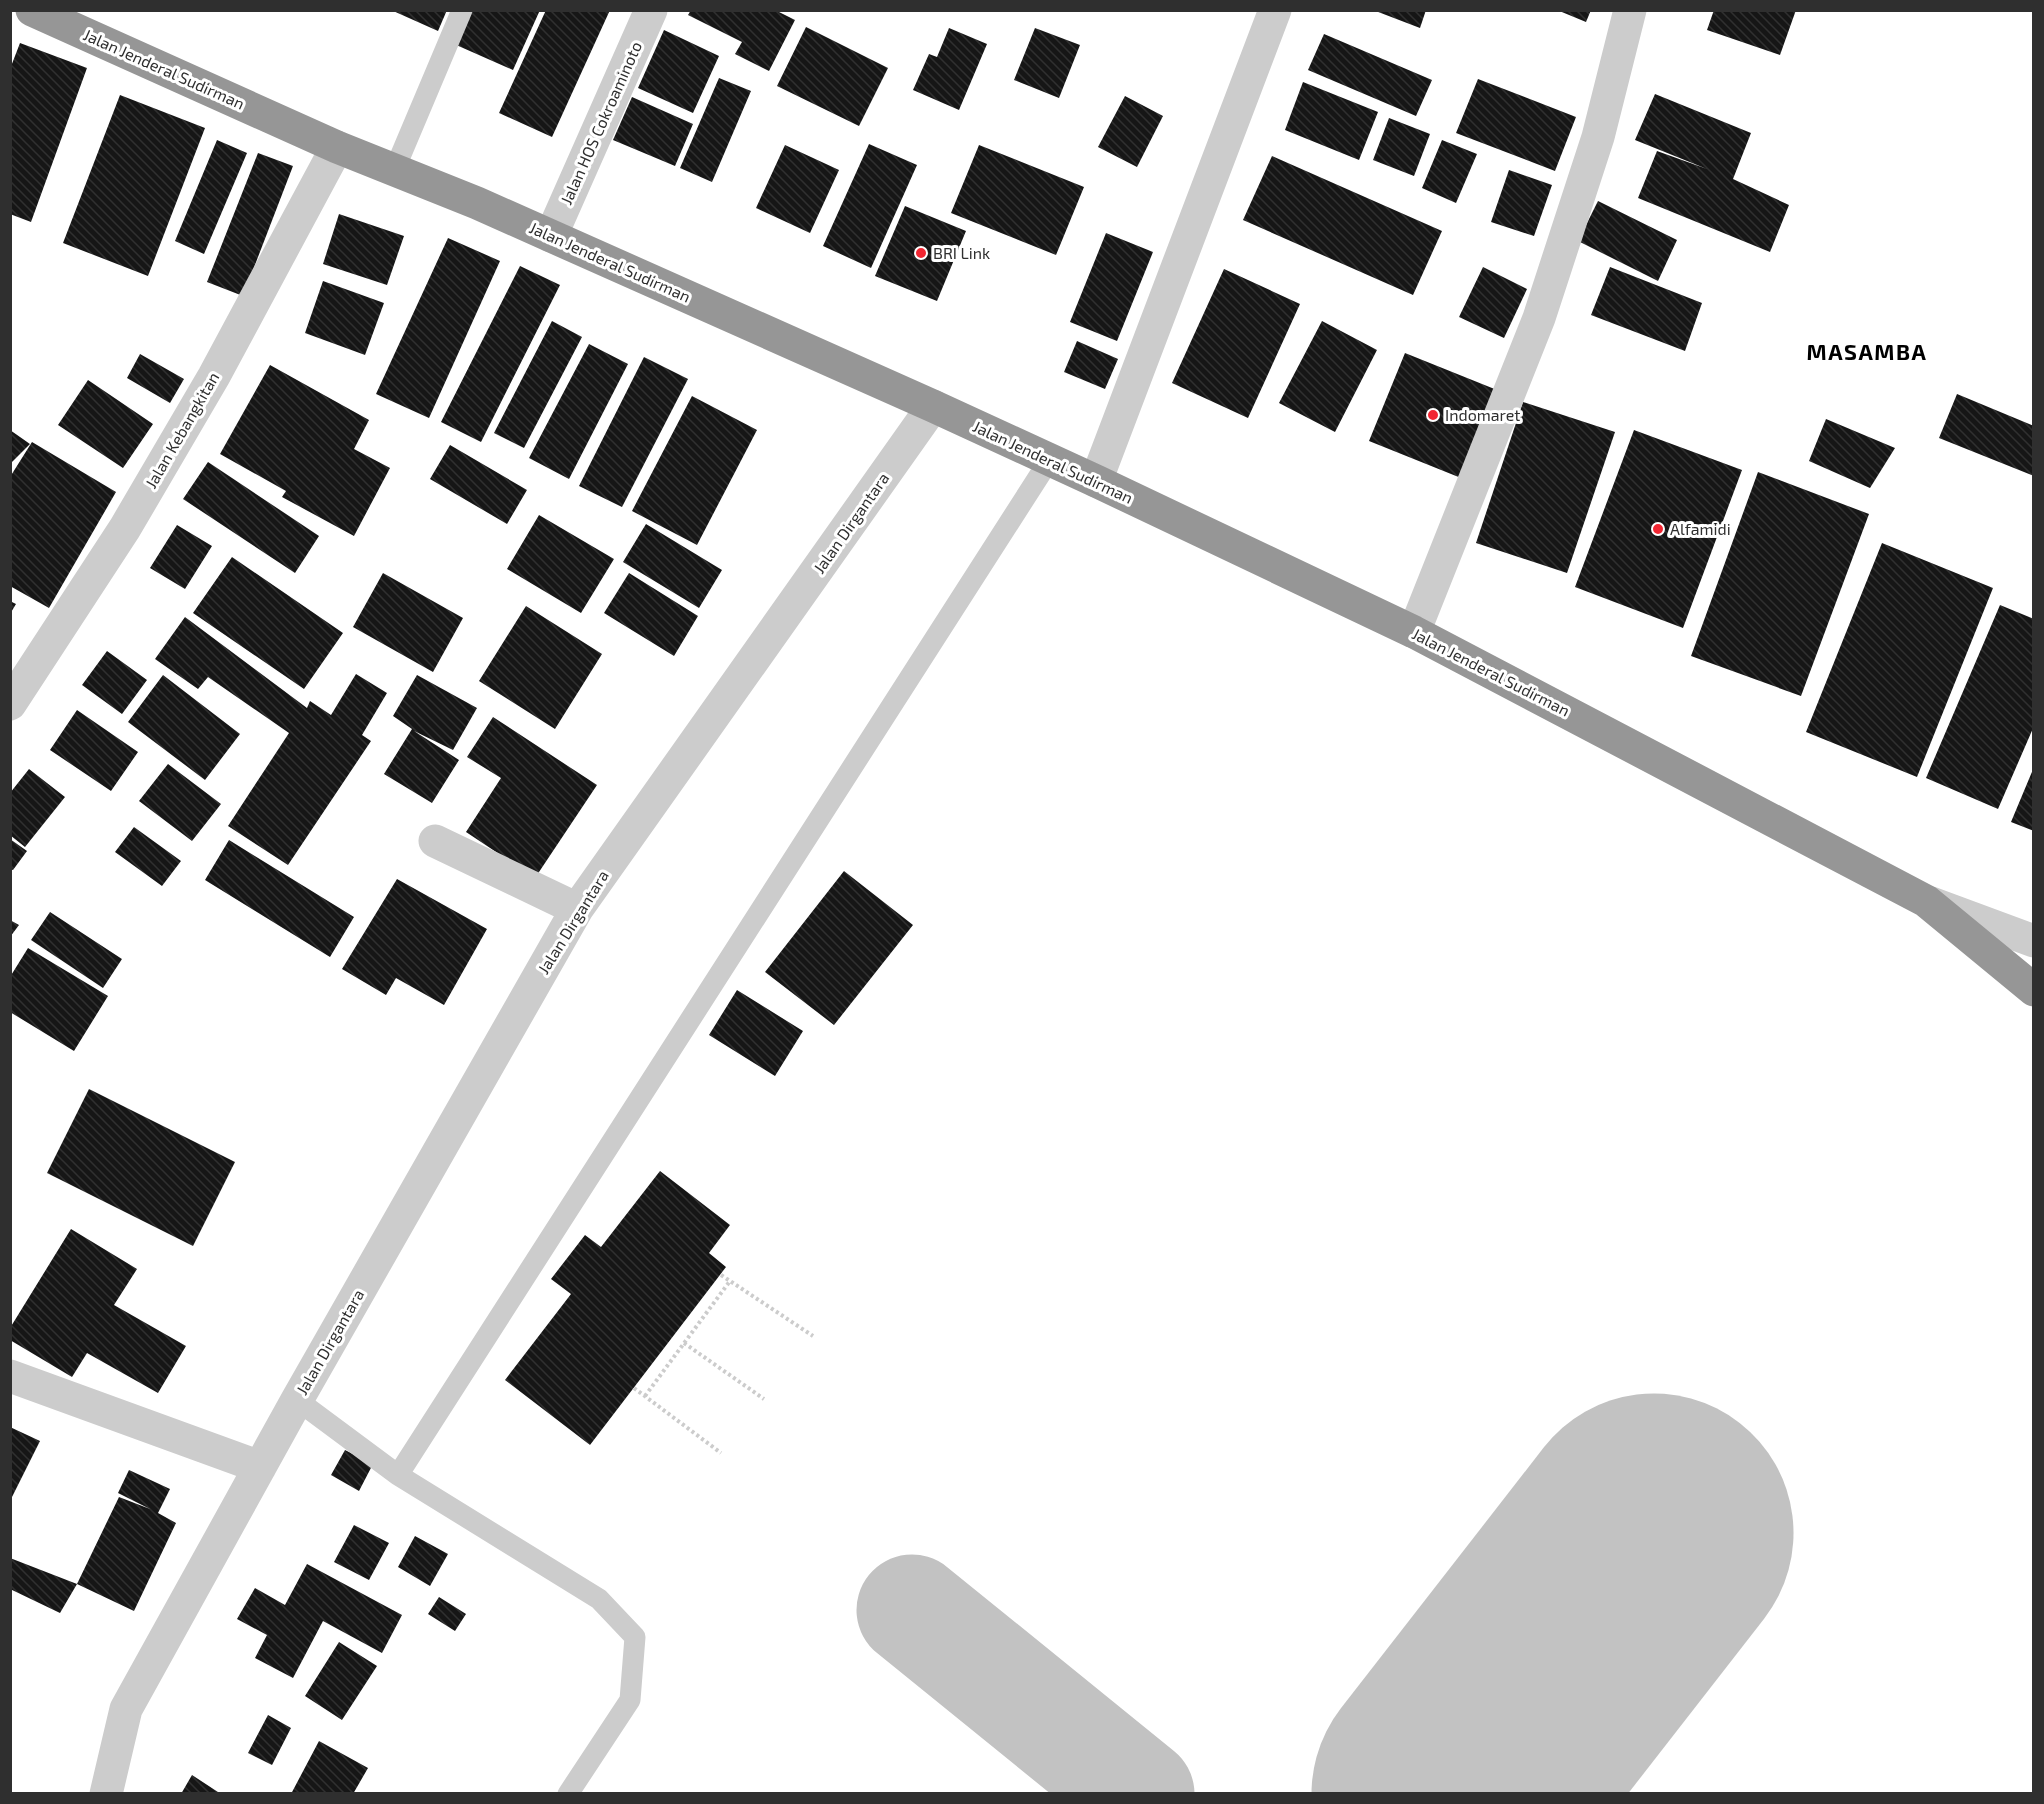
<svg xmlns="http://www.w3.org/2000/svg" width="2044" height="1804" font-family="'Exo 2',sans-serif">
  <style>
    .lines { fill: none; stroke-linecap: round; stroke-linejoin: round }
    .taxiway { stroke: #c2c2c2; stroke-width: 111 }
    .runway { stroke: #c2c2c2; stroke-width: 279 }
    .building { fill: url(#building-back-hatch) }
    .path { stroke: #ccc; stroke-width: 4; stroke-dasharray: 3 3; stroke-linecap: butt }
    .lane { stroke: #ccc; stroke-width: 21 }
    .street { stroke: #ccc; stroke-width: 33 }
    .highway { stroke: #969696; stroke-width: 33 }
    .poi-dot { fill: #f12632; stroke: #fff; stroke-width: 2 }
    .labels { text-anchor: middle; stroke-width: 6; stroke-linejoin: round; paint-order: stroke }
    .street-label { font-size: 16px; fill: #2f2f2f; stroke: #fff }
    .poi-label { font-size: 16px; fill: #2f2f2f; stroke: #fff; text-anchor: start }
    .district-label { font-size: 22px; font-weight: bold; letter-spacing: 1.5px; fill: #000; stroke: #fff }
  </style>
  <defs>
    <pattern id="building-back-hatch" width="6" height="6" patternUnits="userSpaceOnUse" patternTransform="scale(1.5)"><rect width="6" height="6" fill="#161616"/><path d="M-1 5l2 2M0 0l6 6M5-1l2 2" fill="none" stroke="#303030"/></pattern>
  </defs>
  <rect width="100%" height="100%" fill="#fff"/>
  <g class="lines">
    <path class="taxiway" d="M 912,1610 L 1139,1794"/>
    <path class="runway" d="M 1451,1794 L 1654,1533"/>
  </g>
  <path class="building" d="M 391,10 L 447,10 L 438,31 Z
    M 469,10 L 540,10 L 513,70 L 454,44 Z
    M 546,10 L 610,10 L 552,137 L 499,113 Z
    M 691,10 L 753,10 L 757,12 L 758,10 L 775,10 L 795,20 L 769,71 L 735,54 L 742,42 L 688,15 Z
    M 1373,10 L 1426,10 L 1420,28 Z
    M 1557,10 L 1591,10 L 1586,22 Z
    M 1714,10 L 1796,10 L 1780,55 L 1707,30 Z
    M 806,27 L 888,68 L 859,126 L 777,86 Z
    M 949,28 L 987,44 L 959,110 L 913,90 L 929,54 L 937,57 Z
    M 1035,28 L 1080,45 L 1059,98 L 1014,80 Z
    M 664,30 L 719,56 L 693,113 L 638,88 Z
    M 1324,34 L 1432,80 L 1416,116 L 1308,70 Z
    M 20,43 L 87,68 L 31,222 L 10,214 L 10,69 Z
    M 719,78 L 751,91 L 712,182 L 680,168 Z
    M 1478,79 L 1576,117 L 1555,171 L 1456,133 Z
    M 1303,82 L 1378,112 L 1359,160 L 1285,130 Z
    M 1655,94 L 1751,133 L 1733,179 L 1789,205 L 1770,252 L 1638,198 L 1657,151 L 1707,169 L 1635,140 Z
    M 120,95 L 205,128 L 148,276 L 63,243 Z
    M 1125,96 L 1163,116 L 1137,167 L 1098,147 Z
    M 632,97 L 693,124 L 675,166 L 613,140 Z
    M 1389,118 L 1430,134 L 1414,176 L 1373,160 Z
    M 217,140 L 247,153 L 204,254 L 175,241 Z
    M 1442,140 L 1477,154 L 1456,203 L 1422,188 Z
    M 869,144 L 917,165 L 871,268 L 823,246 Z
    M 785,145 L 839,170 L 810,233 L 756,208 Z
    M 979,145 L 1084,187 L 1056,255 L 951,213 Z
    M 258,153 L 293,166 L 243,296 L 207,282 Z
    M 1272,156 L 1442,231 L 1413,295 L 1243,220 Z
    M 1509,170 L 1552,185 L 1534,236 L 1491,222 Z
    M 1598,201 L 1677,240 L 1658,281 L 1578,241 Z
    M 905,206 L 966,231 L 937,301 L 875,276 Z
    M 339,214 L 404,236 L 387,285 L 323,264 Z
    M 1106,233 L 1153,252 L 1117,341 L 1070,322 Z
    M 448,238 L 500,261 L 429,418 L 376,394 Z
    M 520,266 L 560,285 L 481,442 L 441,422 Z
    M 1483,267 L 1527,289 L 1504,338 L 1459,317 Z
    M 1610,267 L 1702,303 L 1685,351 L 1591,315 Z
    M 1224,269 L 1300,304 L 1248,418 L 1172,383 Z
    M 323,281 L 384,303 L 365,355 L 305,333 Z
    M 552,321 L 582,337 L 524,448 L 494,433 Z
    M 1322,321 L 1377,350 L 1335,432 L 1279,403 Z
    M 1077,341 L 1118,359 L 1105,389 L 1064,372 Z
    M 589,344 L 628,364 L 569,479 L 529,458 Z
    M 1405,353 L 1497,390 L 1461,478 L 1369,441 Z
    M 140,354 L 184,379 L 170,403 L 127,378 Z
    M 644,357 L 688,379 L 622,507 L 579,486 Z
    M 270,365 L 369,420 L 354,449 L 390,468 L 354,536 L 282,497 L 286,491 L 220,454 Z
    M 88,380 L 153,424 L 123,468 L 58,425 Z
    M 1957,394 L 2034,426 L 2034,476 L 1939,438 Z
    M 692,396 L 757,430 L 697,545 L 632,511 Z
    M 1523,402 L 1615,432 L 1567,573 L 1476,543 Z
    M 1826,419 L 1895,448 L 1870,488 L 1809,461 Z
    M 10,430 L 30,444 L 10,464 Z
    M 1634,430 L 1742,470 L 1683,628 L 1575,587 Z
    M 32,442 L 116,492 L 49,608 L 10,586 L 10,477 Z
    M 450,445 L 527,490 L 507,524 L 430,479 Z
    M 208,462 L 319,536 L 295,573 L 183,499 Z
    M 1758,472 L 1869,514 L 1801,696 L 1691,656 Z
    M 539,515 L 614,559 L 581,613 L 507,569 Z
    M 646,524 L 722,570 L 699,608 L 623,562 Z
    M 177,525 L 212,546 L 185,589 L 150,568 Z
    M 1882,543 L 1993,588 L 1917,777 L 1806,732 Z
    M 232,557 L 343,633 L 304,689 L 193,613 Z
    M 383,573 L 463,618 L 433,672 L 353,627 Z
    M 629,573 L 698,616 L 674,656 L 604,613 Z
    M 10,601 L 16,604 L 10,614 Z
    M 2000,605 L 2034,619 L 2034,726 L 1998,809 L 1926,778 Z
    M 526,606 L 602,654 L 555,729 L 479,681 Z
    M 185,617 L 307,708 L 310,701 L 331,715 L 356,674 L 387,693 L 362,735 L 371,741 L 288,865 L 228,826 L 289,733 L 208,677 L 198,689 L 155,659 Z
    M 107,651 L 147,680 L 122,714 L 82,685 Z
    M 163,675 L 240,734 L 205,780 L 128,722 Z
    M 417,675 L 477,708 L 453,750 L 414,731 L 459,760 L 432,803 L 384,774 L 412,729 L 393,716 Z
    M 77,710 L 138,752 L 111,791 L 50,750 Z
    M 493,717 L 597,785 L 535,878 L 466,832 L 501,778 L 467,757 Z
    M 168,764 L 221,804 L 192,841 L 139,801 Z
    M 2034,767 L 2034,831 L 2011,822 Z
    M 29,769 L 65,797 L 25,847 L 10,835 L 10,793 Z
    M 134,827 L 181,861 L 162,886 L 115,852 Z
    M 10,839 L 27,851 L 13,870 L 10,869 Z
    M 229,840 L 354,917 L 330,957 L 205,880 Z
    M 844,871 L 913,925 L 834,1025 L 765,972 Z
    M 397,879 L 487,929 L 444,1005 L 396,978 L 386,995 L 342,969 Z
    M 50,912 L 122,959 L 103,988 L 31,940 Z
    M 10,920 L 19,925 L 10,937 Z
    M 28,948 L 108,996 L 74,1051 L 10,1012 L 10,977 Z
    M 737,990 L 803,1031 L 775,1076 L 709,1035 Z
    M 89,1089 L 235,1162 L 193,1246 L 47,1173 Z
    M 660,1171 L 730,1225 L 709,1253 L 726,1267 L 590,1445 L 505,1380 L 571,1294 L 551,1279 L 585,1235 L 601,1247 Z
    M 71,1229 L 137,1269 L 114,1305 L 186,1346 L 158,1393 L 87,1353 L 72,1377 L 10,1340 L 10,1328 Z
    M 10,1427 L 40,1441 L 10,1501 Z
    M 345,1450 L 373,1464 L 359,1491 L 331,1475 Z
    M 129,1470 L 170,1489 L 158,1513 L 176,1523 L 134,1611 L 77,1584 L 119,1497 L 150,1509 L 118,1493 Z
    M 354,1525 L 389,1543 L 369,1580 L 334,1562 Z
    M 415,1536 L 448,1554 L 430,1586 L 398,1567 Z
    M 10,1558 L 77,1584 L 60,1613 L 10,1589 Z
    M 307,1564 L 402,1615 L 382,1653 L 323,1621 L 293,1678 L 255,1658 L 267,1635 L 237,1619 L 255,1588 L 285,1605 Z
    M 439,1597 L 466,1614 L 455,1631 L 428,1614 Z
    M 339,1642 L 377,1666 L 342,1720 L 305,1696 Z
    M 268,1715 L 291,1728 L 272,1765 L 248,1753 Z
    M 319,1741 L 368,1768 L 353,1794 L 291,1794 Z
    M 192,1775 L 221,1794 L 181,1794 Z"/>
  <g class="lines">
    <path class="path" d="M 721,1275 L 813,1336
      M 684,1343 L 764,1399
      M 634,1388 L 721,1453
      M 645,1396 L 730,1281"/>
    <path class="lane" d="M 394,171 L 462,10
      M 297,1400 L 398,1475 L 599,1599 L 635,1637 L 630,1700 L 568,1794
      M 398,1475 L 1050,459"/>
    <path class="street" d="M 551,236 L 651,10
      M 1096,481 L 1275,10
      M 1414,632 L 1539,318 L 1598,137 L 1630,10
      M 10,704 L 125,528 L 214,376 L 337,147
      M 435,841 L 577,909
      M 1931,903 L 2034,941
      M 10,1376 L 260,1467
      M 106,1794 L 126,1709 L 297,1400 L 577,909 L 933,406"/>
    <path class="highway" d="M 32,10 L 337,147 L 477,203 L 933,406 L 1096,481 L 1414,632 L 1926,901 L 2034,990"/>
  </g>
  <g class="poi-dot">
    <circle cx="921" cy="253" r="6"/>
    <circle cx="1433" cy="415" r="6"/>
    <circle cx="1658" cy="529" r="6"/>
  </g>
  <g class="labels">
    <g class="street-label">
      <text transform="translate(164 69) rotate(24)" y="6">Jalan Jenderal Sudirman</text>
      <text transform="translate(601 123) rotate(-66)" y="6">Jalan HOS Cokroaminoto</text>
      <text transform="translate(610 262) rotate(24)" y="6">Jalan Jenderal Sudirman</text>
      <text transform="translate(182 430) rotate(-60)" y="6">Jalan Kebangkitan</text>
      <text transform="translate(1053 462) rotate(25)" y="6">Jalan Jenderal Sudirman</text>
      <text transform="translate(851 523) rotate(-55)" y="6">Jalan Dirgantara</text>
      <text transform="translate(1491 672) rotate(27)" y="6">Jalan Jenderal Sudirman</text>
      <text transform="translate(573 922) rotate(-58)" y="6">Jalan Dirgantara</text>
      <text transform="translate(330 1342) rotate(-60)" y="6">Jalan Dirgantara</text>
    </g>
    <g class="poi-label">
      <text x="933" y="259">BRI Link</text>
      <text x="1445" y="421">Indomaret</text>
      <text x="1670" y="535">Alfamidi</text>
    </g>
    <g class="district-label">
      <text x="1867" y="360">MASAMBA</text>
    </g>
  </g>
  <rect width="2044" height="1804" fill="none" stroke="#2f2f2f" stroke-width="24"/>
</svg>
